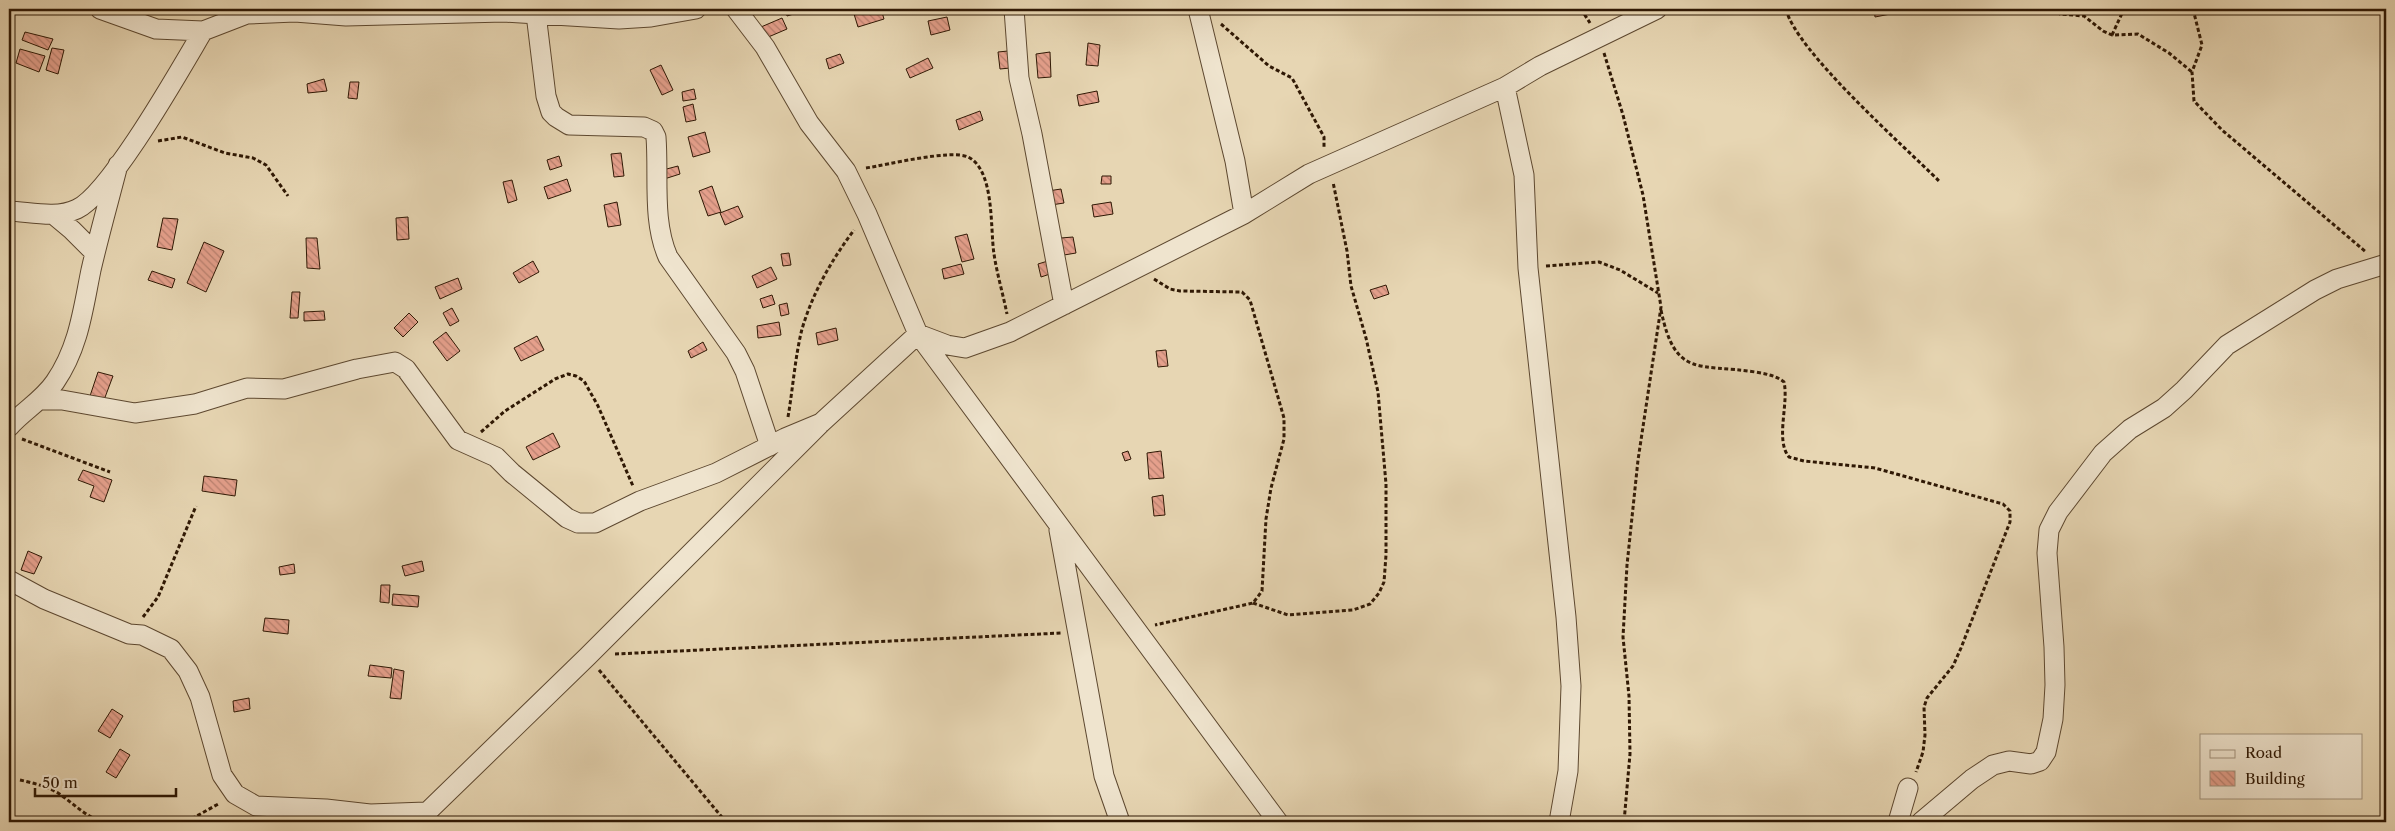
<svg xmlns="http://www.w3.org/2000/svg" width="2395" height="831" font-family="'Libre Caslon Text',serif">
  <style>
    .building { fill: url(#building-back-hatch); stroke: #2f1804 }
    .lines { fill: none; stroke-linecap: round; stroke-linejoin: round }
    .minor-casing { stroke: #5d4830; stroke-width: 21 }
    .path { stroke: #2f1804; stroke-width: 3; stroke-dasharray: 4 2.5; stroke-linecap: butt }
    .minor { stroke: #efe4ce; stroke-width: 19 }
  </style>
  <defs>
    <pattern id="building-back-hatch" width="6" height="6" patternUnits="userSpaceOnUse" patternTransform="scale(1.25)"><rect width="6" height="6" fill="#e5a08c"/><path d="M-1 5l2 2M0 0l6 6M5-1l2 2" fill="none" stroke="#ba8170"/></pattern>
  </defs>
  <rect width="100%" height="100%" fill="#e7d6b3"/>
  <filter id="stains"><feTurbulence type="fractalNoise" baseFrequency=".004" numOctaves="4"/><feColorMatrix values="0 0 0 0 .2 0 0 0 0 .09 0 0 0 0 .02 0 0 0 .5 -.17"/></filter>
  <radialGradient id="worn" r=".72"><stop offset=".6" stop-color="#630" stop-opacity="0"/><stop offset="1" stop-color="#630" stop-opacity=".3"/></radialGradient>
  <path class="building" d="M 785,9 L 796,9 L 797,13 L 787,16 Z
    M 881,9 L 884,19 L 858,27 L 854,14 L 868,9 Z
    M 1874,9 L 1905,9 L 1906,11 L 1875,17 Z
    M 947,17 L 950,30 L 931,35 L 928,21 Z
    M 782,18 L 787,29 L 766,38 L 761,27 Z
    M 25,32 L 53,39 L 48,50 L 22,40 Z
    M 1088,43 L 1100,45 L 1098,66 L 1086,65 Z
    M 52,48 L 64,50 L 58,74 L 46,70 Z
    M 20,49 L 45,56 L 39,72 L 16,63 Z
    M 1008,51 L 1010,68 L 1000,69 L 998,52 Z
    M 1050,52 L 1051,77 L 1038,78 L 1036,54 Z
    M 840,54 L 844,63 L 829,69 L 826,59 Z
    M 928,58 L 933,68 L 910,78 L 906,69 Z
    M 661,65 L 673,90 L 662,95 L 650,70 Z
    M 324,79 L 327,91 L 308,93 L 307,84 Z
    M 350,82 L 359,82 L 357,99 L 348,98 Z
    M 694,89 L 696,99 L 683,101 L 682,92 Z
    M 1097,91 L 1099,102 L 1079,106 L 1077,95 Z
    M 693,104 L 696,120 L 686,122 L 683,107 Z
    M 980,111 L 983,120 L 959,130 L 956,120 Z
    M 705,132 L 710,152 L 693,157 L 688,137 Z
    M 621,153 L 624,176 L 614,177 L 611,154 Z
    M 559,156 L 562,166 L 550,170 L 547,160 Z
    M 678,166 L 680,174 L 661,180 L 659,171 Z
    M 1102,176 L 1111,176 L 1111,184 L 1101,184 Z
    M 567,179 L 571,191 L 548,199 L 544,187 Z
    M 512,180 L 517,200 L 508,203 L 503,182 Z
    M 712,186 L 721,212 L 708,216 L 699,191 Z
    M 1061,189 L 1064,203 L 1038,207 L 1035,193 Z
    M 617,202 L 621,225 L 608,227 L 604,205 Z
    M 1111,202 L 1113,214 L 1094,217 L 1092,205 Z
    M 738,206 L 743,217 L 725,225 L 720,213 Z
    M 408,217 L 409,239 L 397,240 L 396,218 Z
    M 163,218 L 178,219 L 172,250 L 157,247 Z
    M 967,234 L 974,259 L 962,262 L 955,237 Z
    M 1073,237 L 1076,253 L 1064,255 L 1061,238 Z
    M 306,238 L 317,238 L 320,269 L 307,268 Z
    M 204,242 L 224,251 L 206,292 L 187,283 Z
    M 789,253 L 791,265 L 783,266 L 781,254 Z
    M 1061,257 L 1065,269 L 1041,277 L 1038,264 Z
    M 533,261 L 539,272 L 519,283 L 513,273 Z
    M 961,264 L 964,274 L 944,279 L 942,269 Z
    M 771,267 L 777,279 L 757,288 L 752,276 Z
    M 152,271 L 175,279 L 172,288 L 148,280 Z
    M 458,278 L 462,289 L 440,299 L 435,287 Z
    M 1386,285 L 1389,294 L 1374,299 L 1370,290 Z
    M 292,292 L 300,292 L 298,318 L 290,318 Z
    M 772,295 L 775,304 L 763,308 L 760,299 Z
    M 787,303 L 789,314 L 781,316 L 779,305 Z
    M 9,308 L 14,309 L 10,321 L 9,321 Z
    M 452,308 L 459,321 L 450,326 L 443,313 Z
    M 324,311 L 325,320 L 304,321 L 304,312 Z
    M 409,313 L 418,322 L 403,337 L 394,328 Z
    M 779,322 L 781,335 L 758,338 L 757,326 Z
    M 836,328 L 838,340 L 818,345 L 816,333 Z
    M 446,332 L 460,351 L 447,361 L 433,342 Z
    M 537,336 L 544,350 L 521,361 L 514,348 Z
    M 703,342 L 707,350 L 691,358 L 688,351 Z
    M 1166,350 L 1168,366 L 1158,367 L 1156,351 Z
    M 98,372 L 113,376 L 104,400 L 90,396 Z
    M 553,433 L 560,447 L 533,460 L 526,447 Z
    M 1128,451 L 1131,459 L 1125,461 L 1122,453 Z
    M 1161,451 L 1164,478 L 1149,479 L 1147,453 Z
    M 83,470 L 112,480 L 104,502 L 90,497 L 94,486 L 78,480 Z
    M 204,476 L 237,480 L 235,496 L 202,491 Z
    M 1163,495 L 1165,515 L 1154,516 L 1152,497 Z
    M 28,551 L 42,557 L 34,574 L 21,570 Z
    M 422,561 L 424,571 L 405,576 L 402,566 Z
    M 294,564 L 295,573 L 280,575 L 279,567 Z
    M 381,585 L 390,585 L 389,603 L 380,602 Z
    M 393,594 L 419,596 L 418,607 L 392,605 Z
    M 265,618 L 289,620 L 288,634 L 263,631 Z
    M 370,665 L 392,668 L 391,678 L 368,676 Z
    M 394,669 L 404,671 L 401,699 L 390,698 Z
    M 249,698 L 250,709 L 234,712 L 233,701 Z
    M 112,709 L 123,716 L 110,738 L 98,731 Z
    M 120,749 L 130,755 L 116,778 L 106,772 Z"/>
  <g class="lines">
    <g class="minor-casing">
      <path id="minor" d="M 100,9 L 156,29 L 203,31 L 247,14 L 295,12 L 346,16 L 504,12 L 619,19 L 651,17 L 696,9
        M 736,9 L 765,47 L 809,123 L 846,171 L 867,214 L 918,334 L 1278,822
        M 1014,9 L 1019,78 L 1032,134 L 1064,305
        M 1198,9 L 1235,161 L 1244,214
        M 536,14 L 546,96 L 551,112 L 556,117 L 569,125 L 644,127 L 653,131 L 656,137 C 659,176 652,221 668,257 L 736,353 L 745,371 L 770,446
        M 1505,87 L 1524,175 L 1528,268 L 1566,617 L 1571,686 L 1568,771 L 1559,822
        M 9,211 C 31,212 56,219 77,209 C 110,194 181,68 203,31
        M 54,215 L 72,230 L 95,253
        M 918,334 L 947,345 L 965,348 L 1010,332 L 1244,214 L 1309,174 L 1505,87 L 1540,66 L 1657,9
        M 41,400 L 62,400 L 135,413 L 195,404 L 247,388 L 284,389 L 357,369 L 395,362 L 406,369 L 458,440 L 496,457 L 512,473 L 567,518 L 578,523 L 595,523 L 640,501 L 716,473 L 785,438 L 821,423
        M 9,427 C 24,410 42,401 55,382 C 79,347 83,309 91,270 C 99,235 109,200 118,165
        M 1059,530 L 1104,776 L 1120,822
        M 9,580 L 44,599 L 129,634 L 142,635 L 171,649 L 188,671 L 200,697 L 222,775 L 235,794 L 256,806 L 326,809 L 370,814 L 426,812
        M 417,822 L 588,656 L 821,423 L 918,334
        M 1898,822 L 1908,788
        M 1921,822 L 1972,779 L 1993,765 L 2009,761 L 2031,764 L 2040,761 L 2046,752 L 2053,719 L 2055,685 L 2054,647 L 2047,553 L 2049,530 L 2058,512 L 2103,453 L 2130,429 L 2164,408 L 2184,390 L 2227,345 L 2315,290 L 2337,279 L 2386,264"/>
    </g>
    <path class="path" d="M 1581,9 L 1590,23
      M 1786,9 C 1795,50 1905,147 1939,181
      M 2051,9 L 2060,14 L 2084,16 L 2103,31 L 2112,35 L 2138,34 L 2169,53 L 2192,72
      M 2193,9 L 2202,45 L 2192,72 L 2194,101 L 2222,130 L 2366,252
      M 1221,24 L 1269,66 L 1292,78 L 1324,137 L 1324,148
      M 2112,35 L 2124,9
      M 1604,53 L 1623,115 L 1643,195 L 1661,307 L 1638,460 L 1627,565 L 1623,637 L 1629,696 L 1630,754 L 1624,822
      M 158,141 L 182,137 L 225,153 L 253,158 L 266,165 L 288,196
      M 866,168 C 886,165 951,149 968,157 C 995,170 990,229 994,254 C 997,274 1003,294 1007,314
      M 1546,266 L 1599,262 L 1620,270 L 1658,293
      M 1154,279 L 1170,289 L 1180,291 L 1242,292 L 1250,300 L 1284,418 L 1284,439 L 1271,488 L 1266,519 L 1262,591 L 1253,603 L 1155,625
      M 1661,310 C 1675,379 1699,363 1755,372 C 1766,374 1775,375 1784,382 C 1789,404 1775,440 1789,457 L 1804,461 L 1875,468 L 2003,504 L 2010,511 L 2010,522 L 1961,648 L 1953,666 L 1927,698 L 1924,707 L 1925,735 L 1923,752 L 1916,772
      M 788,417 C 793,388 795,357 802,329 C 813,292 831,261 854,230
      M 481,432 L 505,411 L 555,379 L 568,374 L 576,376 L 584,381 L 598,406 L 633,486
      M 22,439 L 110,472
      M 1253,603 L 1288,615 L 1353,610 L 1370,604 L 1379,593 L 1384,582 L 1386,555 L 1386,484 L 1378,392 L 1366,338 L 1351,286 L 1347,251 L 1333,182
      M 143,617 L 158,597 L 196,506
      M 615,654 L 1061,633
      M 599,670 L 726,822
      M 20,780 C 33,783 46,786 58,793 C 73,803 84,815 101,822
      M 186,822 L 220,803"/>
    <use href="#minor" class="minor"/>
  </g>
  <rect width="2395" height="831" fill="none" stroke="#e7d6b3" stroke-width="30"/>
  <rect x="10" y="10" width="2375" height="811" fill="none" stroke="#2f1804" stroke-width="2.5"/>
  <rect x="15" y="15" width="2365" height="801" fill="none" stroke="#2f1804"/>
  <rect x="2200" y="734" width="162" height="65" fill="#efe4ce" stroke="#a2927d"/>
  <rect x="2210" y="750" width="25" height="8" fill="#efe4ce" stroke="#a2927d"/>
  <text x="2245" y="758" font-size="15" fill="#2f1804">Road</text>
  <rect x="2210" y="771" width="25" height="15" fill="url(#building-back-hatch)" stroke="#a2927d"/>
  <text x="2245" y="784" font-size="15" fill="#2f1804">Building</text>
  <path d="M35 788v8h141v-8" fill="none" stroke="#2f1804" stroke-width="2.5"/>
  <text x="42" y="788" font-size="15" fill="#2f1804" stroke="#efe4ce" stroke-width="4" paint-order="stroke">50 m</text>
  <rect width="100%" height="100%" filter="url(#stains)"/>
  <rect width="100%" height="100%" fill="url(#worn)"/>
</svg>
